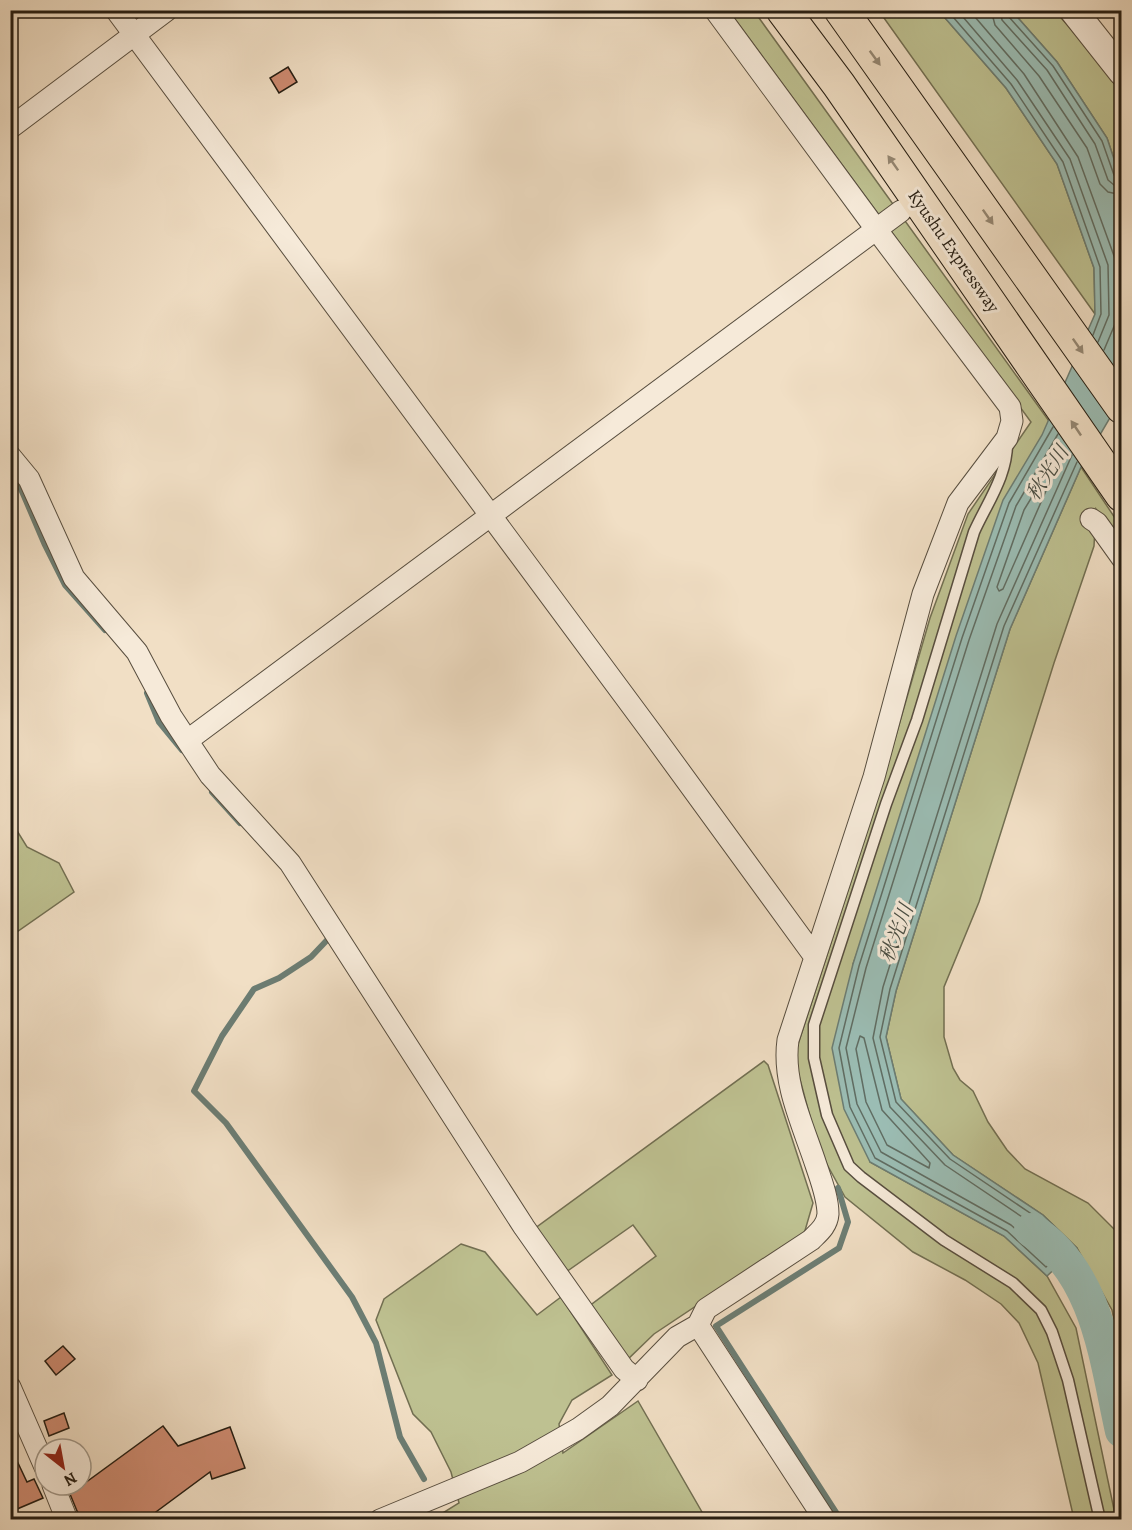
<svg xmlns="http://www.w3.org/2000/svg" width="1132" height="1530" font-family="Alegreya,'Noto Serif JP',serif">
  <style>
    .green { fill: #bec191; stroke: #726f52; stroke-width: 1.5 }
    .water { fill: #9bbdb4; stroke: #6c7d73; stroke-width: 1.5 }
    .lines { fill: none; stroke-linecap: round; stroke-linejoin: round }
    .shore { stroke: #606d63; stroke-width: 1.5 }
    .stream { stroke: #6c7d73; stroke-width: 6 }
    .river { stroke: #9bbdb4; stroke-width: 34 }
    .building { fill: #ce8b71; stroke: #251d12; stroke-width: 1.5 }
    .service-casing { stroke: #584e3f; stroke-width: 13 }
    .minor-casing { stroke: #584e3f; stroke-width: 23 }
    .tertiary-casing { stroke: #584e3f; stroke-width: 29 }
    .motorway-casing { stroke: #251d12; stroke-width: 35 }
    .service { stroke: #f6ead9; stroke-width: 10 }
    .minor { stroke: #f6ead9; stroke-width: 21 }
    .tertiary { stroke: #f6ead9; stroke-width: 27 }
    .motorway { stroke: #f1dfc5; stroke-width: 33 }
    .oneway { fill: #958874 }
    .labels { text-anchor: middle; stroke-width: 6; stroke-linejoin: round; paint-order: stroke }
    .street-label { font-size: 18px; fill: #251d12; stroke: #f6ead9 }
    .water-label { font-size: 20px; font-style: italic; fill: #484d43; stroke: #f6ead9 }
  </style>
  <rect width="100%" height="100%" fill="#f1dfc5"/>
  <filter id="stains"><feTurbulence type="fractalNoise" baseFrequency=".00333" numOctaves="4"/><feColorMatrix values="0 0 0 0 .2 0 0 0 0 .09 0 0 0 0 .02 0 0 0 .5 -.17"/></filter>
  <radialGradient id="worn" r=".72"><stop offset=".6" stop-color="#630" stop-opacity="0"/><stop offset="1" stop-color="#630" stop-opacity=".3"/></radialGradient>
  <path class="green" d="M 729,11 L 754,11 L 1049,421 L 853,964 L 870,1162 L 1004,1236 L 1047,1276 L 1076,1328 L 1116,1519 L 1074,1519 L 1038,1363 L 1019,1323 L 1001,1304 L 965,1280 L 913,1252 L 845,1197 L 819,1150 L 794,1057 L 879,794 L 930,618 L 968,514 L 1031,422 Z
    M 879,11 L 939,11 L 1006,88 L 1057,164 L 1094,268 L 1095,314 Z
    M 1012,11 L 1055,11 L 1106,69 L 1121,96 L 1121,180 L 1107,138 L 1057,62 Z
    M 1081,467 L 1121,527 L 1121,547 L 1096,509 L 1094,546 L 1054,663 L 979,902 L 944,987 L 944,1037 L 953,1068 L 960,1080 L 973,1091 L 988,1122 L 1007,1150 L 1025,1169 L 1088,1203 L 1121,1236 L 1121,1355 L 1112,1310 L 1077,1248 L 1043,1215 L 953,1155 L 901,1099 L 886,1037 L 896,991 L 1010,629 Z
    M 11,821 L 27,847 L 59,863 L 74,892 L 11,936 Z
    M 764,1061 L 768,1065 L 813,1203 L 804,1234 L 654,1334 L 627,1360 L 588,1307 L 656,1256 L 633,1225 L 566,1272 L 534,1229 Z
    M 461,1244 L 485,1252 L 537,1315 L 561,1297 L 612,1375 L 572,1400 L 559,1424 L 563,1453 L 638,1401 L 706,1519 L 433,1519 L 459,1503 L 451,1472 L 431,1432 L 413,1414 L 376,1320 L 384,1299 Z"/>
  <path class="water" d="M 939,11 L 1012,11 L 1057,62 L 1107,138 L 1121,180 L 1121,399 L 1081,467 L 1010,629 L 896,991 L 886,1037 L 901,1099 L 953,1155 L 1043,1215 L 1077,1248 L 1047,1276 L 1004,1236 L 870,1162 L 844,1109 L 832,1048 L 853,964 L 956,636 L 1003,500 L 1042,435 L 1095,314 L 1094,268 L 1057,164 L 1006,88 Z"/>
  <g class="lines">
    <path class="shore" d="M 947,10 L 1011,84 L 1063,162 L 1100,267 L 1101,314 L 1093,335
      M 957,10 L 1017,80 L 1070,159 L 1108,265 L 1109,315 L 1098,342
      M 969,10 L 1024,74 L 1078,157 L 1117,264 L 1118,317 L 1104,350
      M 991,10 L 995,25 L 1039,76 L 1087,148 L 1100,184 L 1108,192 L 1122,195
      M 1000,10 L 1002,20 L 1047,70 L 1095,144 L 1108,180 L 1114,185 L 1122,186
      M 1008,10 L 1009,17 L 1053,66 L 1102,141 L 1114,175 L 1122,178
      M 1053,427 L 1009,503 L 962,638 L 859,966 L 839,1048 L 850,1107 L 875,1158 L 1007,1231 L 1046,1267 L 1066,1250 L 1066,1246 L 1039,1219 L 950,1159 L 896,1102 L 880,1037 L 890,989 L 1004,626 L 1077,462
      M 1058,434 L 1016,506 L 969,640 L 866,968 L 846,1048 L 857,1104 L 881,1152 L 1011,1225 L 1046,1256 L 1055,1249 L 1056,1247 L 1034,1225 L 945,1165 L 890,1107 L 873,1038 L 883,987 L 997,624 L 1072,455
      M 1052,464 L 1055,465 L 1056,468 L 1003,589 L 999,591 L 997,587 L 1024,510 Z
      M 860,1036 L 864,1038 L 882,1110 L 930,1163 L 929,1168 L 887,1145 L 866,1102 L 856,1049 Z"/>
    <path class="stream" d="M 10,473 L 18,482 L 45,545 L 65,585 L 105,630
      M 147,693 L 159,722 L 182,750
      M 212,792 L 240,823
      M 327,934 L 329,938 L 311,957 L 279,978 L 254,989 L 222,1036 L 194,1091 L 226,1123 L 352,1297 L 376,1343 L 400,1437 L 424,1479
      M 838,1188 L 848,1222 L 839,1248 L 716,1326 L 841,1520
      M 424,1516 L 426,1520"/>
    <path class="river" d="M 1031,1230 C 1098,1272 1106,1360 1122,1431"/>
  </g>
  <path class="building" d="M 288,67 L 297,82 L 279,93 L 270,78 Z
    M 63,1346 L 75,1359 L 56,1375 L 45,1361 Z
    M 64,1413 L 69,1428 L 49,1436 L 44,1421 Z
    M 163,1426 L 178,1446 L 230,1427 L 245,1468 L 212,1479 L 210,1472 L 145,1520 L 83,1520 L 77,1511 L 70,1494 Z
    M 10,1446 L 27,1482 L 34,1479 L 43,1498 L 10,1512 Z"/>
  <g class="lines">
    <g class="service-casing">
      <path id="service" d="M 1007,441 C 1008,475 987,503 974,532 L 917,720 L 886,804 L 814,1025 L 814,1058 L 827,1115 L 849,1166 L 861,1177 L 944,1240 L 1013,1283 L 1041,1310 L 1052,1332 L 1068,1380 L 1100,1520"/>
    </g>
    <g class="minor-casing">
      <path id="minor" d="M 116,10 L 654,736 L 815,957
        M 10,128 L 167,10
        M 10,456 L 29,479 L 74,578 L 137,652 L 171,716 L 210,775 L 290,863 L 524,1227 L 624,1369 L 637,1380
        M 1091,519 L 1097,523 L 1122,558
        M 188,740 L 901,211
        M 698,1325 L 825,1520
        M 10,1387 L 45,1467
        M 53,1485 L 67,1520
        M 380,1520 L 520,1462 L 578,1429 L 610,1406 L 677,1337 L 698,1325 L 706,1309 L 811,1240 C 819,1232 827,1226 828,1214 C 828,1198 821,1180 816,1165 C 803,1125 782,1083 788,1040 L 874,777 L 923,594 L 958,503 L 1007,438 L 1012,421 L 1010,407 L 876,229 L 715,10"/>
    </g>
    <g class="tertiary-casing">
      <path id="tertiary" d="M 1073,10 L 1122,72"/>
    </g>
    <g class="motorway-casing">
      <path id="motorway" d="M 783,10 L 839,85 L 1122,495
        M 841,10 L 1122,407"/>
    </g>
    <use href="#service" class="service"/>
    <use href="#minor" class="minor"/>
    <use href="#tertiary" class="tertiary"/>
    <use href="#motorway" class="motorway"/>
  </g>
  <defs><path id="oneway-solid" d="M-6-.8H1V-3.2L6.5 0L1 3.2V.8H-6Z" transform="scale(1.5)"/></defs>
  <g class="oneway">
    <use href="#oneway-solid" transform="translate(875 58) rotate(54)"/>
    <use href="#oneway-solid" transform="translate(893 163) rotate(-125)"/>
    <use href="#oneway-solid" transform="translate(988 217) rotate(55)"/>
    <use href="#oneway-solid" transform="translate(1078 346) rotate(55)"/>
    <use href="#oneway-solid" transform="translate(1076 428) rotate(-124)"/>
  </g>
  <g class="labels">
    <g class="street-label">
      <text transform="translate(954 251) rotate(55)" y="6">Kyushu Expressway</text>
    </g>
    <g class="water-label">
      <text transform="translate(1047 473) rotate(-57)" y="7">秋光川</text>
      <text transform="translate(896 933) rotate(-69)" y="7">秋光川</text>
    </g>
  </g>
  <rect width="1132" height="1530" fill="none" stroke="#f1dfc5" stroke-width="36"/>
  <rect x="12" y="12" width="1108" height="1506" fill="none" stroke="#251d12" stroke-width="3"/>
  <rect x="18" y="18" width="1096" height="1494" fill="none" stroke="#251d12" stroke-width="1.5"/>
  <g transform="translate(63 1467) rotate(149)"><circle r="28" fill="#f6ead9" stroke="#a29889" stroke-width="1.5"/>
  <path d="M0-4.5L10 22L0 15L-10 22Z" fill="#8f2418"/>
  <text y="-9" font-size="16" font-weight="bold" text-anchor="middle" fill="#251d12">N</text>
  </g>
  <rect width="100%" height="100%" filter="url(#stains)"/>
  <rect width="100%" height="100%" fill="url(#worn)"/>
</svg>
